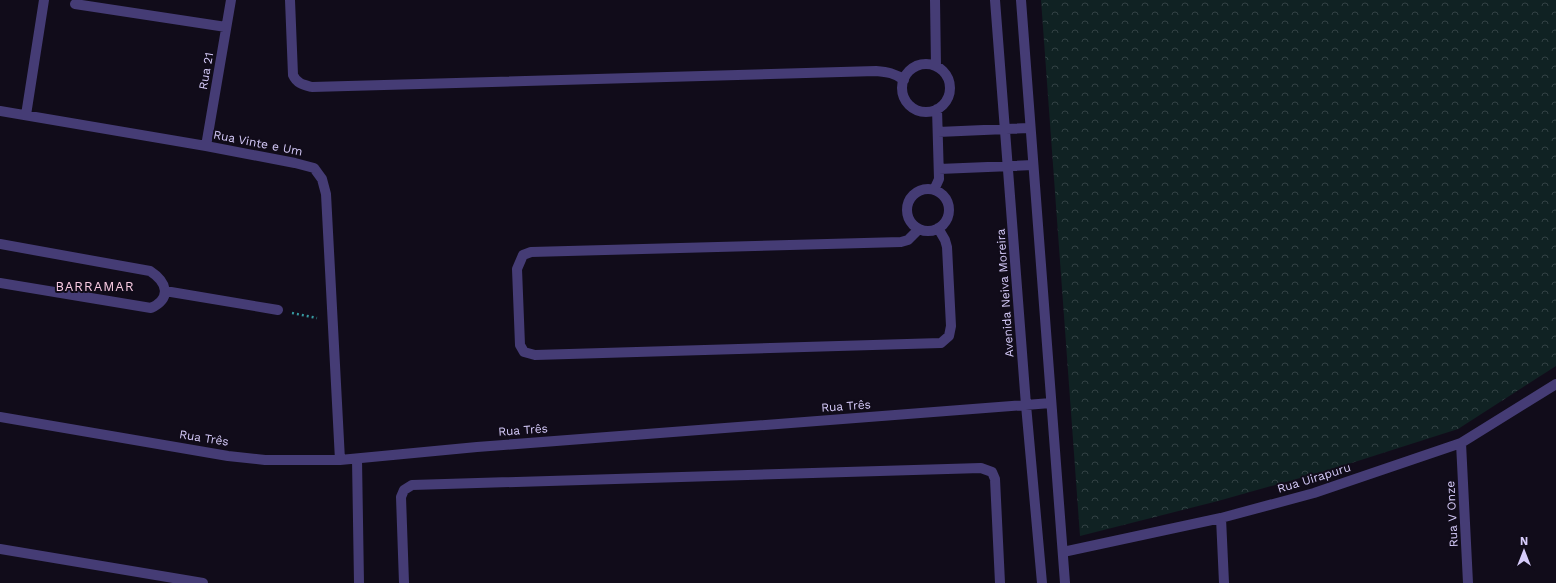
<svg xmlns="http://www.w3.org/2000/svg" width="1556" height="583" font-family="'Work Sans',sans-serif">
  <style>
    .forest { fill: url(#forest-crowns) }
    .lines { fill: none; stroke-linecap: round; stroke-linejoin: round }
    .path { stroke: #379aa1; stroke-width: 2.5; stroke-dasharray: 2 3; stroke-linecap: butt }
    .minor { stroke: #453c75; stroke-width: 10 }
    .labels { text-anchor: middle; stroke-width: 4; stroke-linejoin: round; paint-order: stroke }
    .street-label { font-size: 12px; fill: #d6cbfa; stroke: #110c1a }
    .neighbourhood-label { font-size: 13px; letter-spacing: 1px; fill: #facce4; stroke: #110c1a }
  </style>
  <defs>
    <pattern id="forest-crowns" width="20" height="18" patternUnits="userSpaceOnUse"><rect width="20" height="18" fill="#102223"/><path d="M2 6a3 3 0 1 1 6 0M12 15a3 3 0 1 1 6 0" fill="none" stroke="#324144"/></pattern>
  </defs>
  <rect width="100%" height="100%" fill="#110c1a"/>
  <path class="forest" d="M 1041,0 L 1556,0 L 1556,366 L 1458,429 L 1339,467 L 1218,501 L 1080,536 Z"/>
  <g class="lines">
    <path class="path" d="M 292,313 L 317,318"/>
    <path class="minor" d="M 290,0 L 293,75 C 297,84 304,85 312,87 L 876,71 C 887,72 895,73 904,80
      M 935,0 L 936,66
      M 995,0 L 1026,405 L 1042,583
      M 1021,0 L 1065,583
      M 75,4 L 226,27
      M902 88a24 24 0 1 1 48 0a24 24 0 1 1-48 0Z
      M 0,111 L 206,146 L 295,163 L 314,168 L 322,179 L 326,194 L 340,460
      M 26,115 L 44,0
      M 938,132 L 1030,128
      M 206,146 L 231,0
      M 939,169 L 1033,165
      M907 210a21 21 0 1 1 42 0a21 21 0 1 1-42 0Z
      M 934,190 L 939,179 L 937,109
      M 919,229 L 908,240 L 901,242 L 531,252 L 523,255 L 517,269 L 520,345 L 524,352 L 535,355 L 941,343 L 949,336 L 951,326 L 947,247 L 945,240 L 938,228
      M 0,244 L 150,271 C 167,282 172,298 151,308 L 0,283
      M 165,291 L 278,310
      M 0,417 L 228,456 L 265,460 L 340,460 L 477,447 L 1051,403
      M 1461,443 L 1468,583
      M 357,459 L 359,583
      M 1221,518 L 1224,583
      M 0,549 L 203,583
      M 1063,552 L 1221,518 L 1314,493 L 1461,443 L 1556,384
      M 404,583 L 401,497 L 404,490 L 412,485 L 981,468 L 992,472 L 995,479 L 1000,583"/>
  </g>
  <g class="labels">
    <g class="street-label">
      <text transform="translate(206 71) rotate(-80)" y="4">Rua 21</text>
      <text transform="translate(258 143) rotate(11)" y="4">Rua Vinte e Um</text>
      <text transform="translate(1005 293) rotate(-94)" y="4">Avenida Neiva Moreira</text>
      <text transform="translate(846 406) rotate(-4)" y="4">Rua Três</text>
      <text transform="translate(523 430) rotate(-4)" y="4">Rua Três</text>
      <text transform="translate(204 438) rotate(9)" y="4">Rua Três</text>
      <text transform="translate(1314 478) rotate(-17)" y="4">Rua Uirapuru</text>
      <text transform="translate(1452 514) rotate(-93)" y="4">Rua V Onze</text>
    </g>
    <g class="neighbourhood-label">
      <text x="95" y="291">BARRAMAR</text>
    </g>
  </g>
  <g transform="translate(1524 551)" stroke="#110c1a" stroke-width="3" paint-order="stroke">
  <path d="M0-3L7 15L0 10L-7 15Z" fill="#d6cbfa"/>
  <text y="-6" font-size="11" font-weight="bold" text-anchor="middle" fill="#d6cbfa">N</text>
  </g>
</svg>
